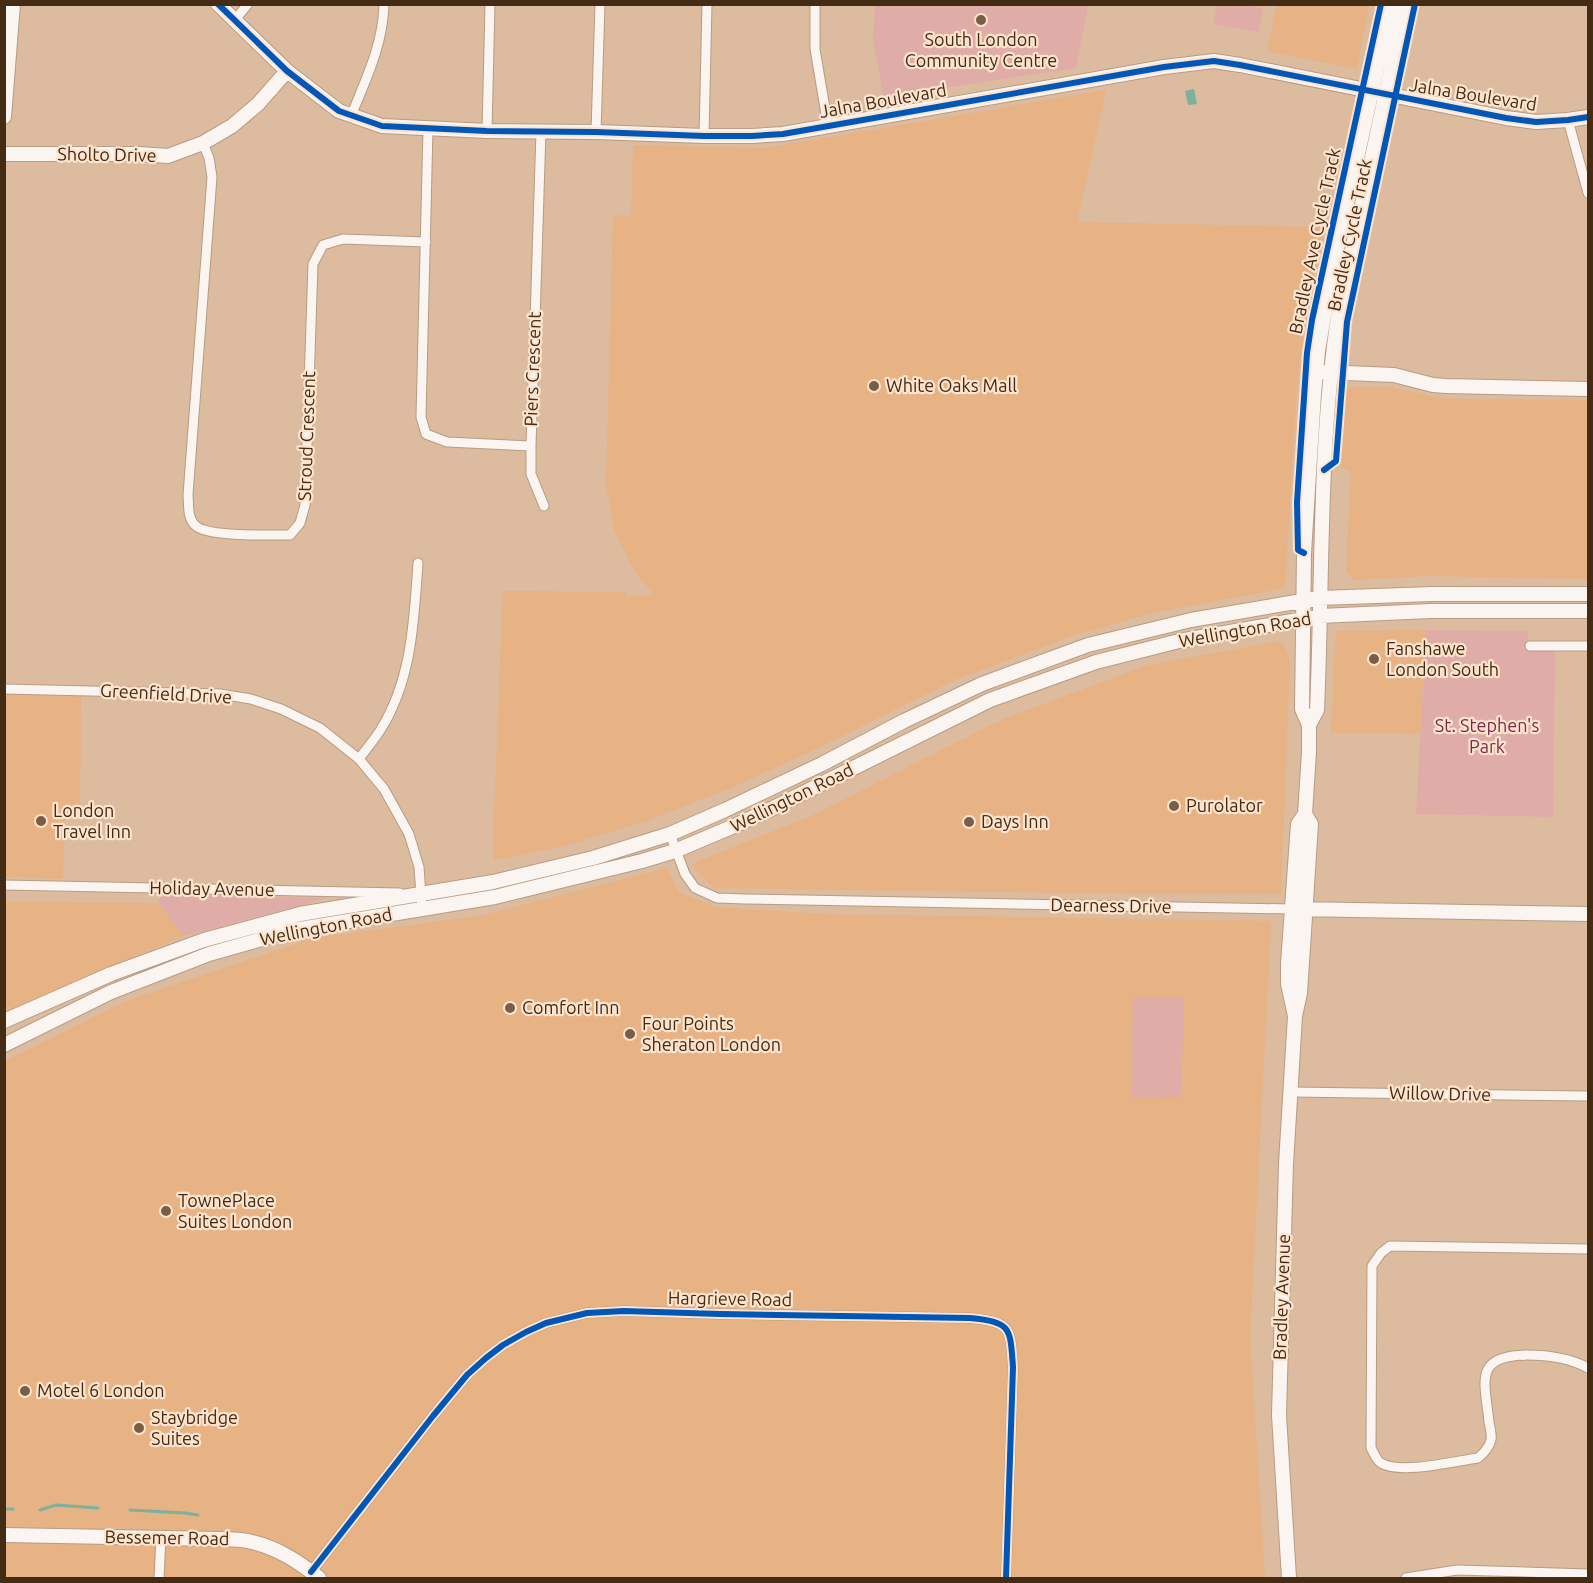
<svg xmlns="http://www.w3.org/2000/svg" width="1593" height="1583" font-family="Ubuntu,sans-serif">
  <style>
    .built { fill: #e7b284 }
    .green { fill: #e0aca8 }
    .water { fill: #7cb19e }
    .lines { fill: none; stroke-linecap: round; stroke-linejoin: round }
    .stream { stroke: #7cb19e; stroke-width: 3 }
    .street-casing { stroke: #b69c84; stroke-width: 11 }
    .secondary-casing { stroke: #b69c84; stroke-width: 16 }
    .street { stroke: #faf5f0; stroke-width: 9 }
    .secondary { stroke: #faf5f0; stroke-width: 14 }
    .cycleway-casing { stroke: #fee4ce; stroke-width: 10 }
    .cycleway { stroke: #0057b8; stroke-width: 6 }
    .poi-dot { fill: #795d44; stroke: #fee4ce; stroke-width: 2 }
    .labels { text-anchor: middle; stroke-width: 4.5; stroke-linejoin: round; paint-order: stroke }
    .poi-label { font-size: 18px; fill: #432b14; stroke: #fee4ce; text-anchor: start }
    .street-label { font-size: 18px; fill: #432b14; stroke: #fee4ce }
    .park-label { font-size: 18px; fill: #7e2948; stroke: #fee4ce }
  </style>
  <rect width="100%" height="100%" fill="#ddbb9e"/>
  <path class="built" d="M 1277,5 L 1369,5 L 1357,69 L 1267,51 Z
    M 1106,90 L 1077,222 L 1324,227 L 1306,314 L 1297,386 L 1285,588 L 1152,613 L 1072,636 L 957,679 L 818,748 L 729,789 L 644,822 L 560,847 L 494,860 L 494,814 L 503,591 L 626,592 L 627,596 L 654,595 L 638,575 L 628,559 L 614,529 L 606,485 L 613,215 L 631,216 L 633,145 L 765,148 Z
    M 1347,387 L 1391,387 L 1430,396 L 1455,399 L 1588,400 L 1588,579 L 1425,576 L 1354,580 L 1346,571 L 1351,471 L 1341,467 Z
    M 1426,630 L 1420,734 L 1331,733 L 1336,631 Z
    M 1281,641 L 1288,653 L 1290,664 L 1281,894 L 1136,894 L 713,888 L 691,864 L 813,815 L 1003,719 L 1148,665 Z
    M 5,695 L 81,696 L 80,816 L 65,815 L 63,879 L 5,877 Z
    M 667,868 L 679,892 L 715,907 L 824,914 L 1271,921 L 1250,1338 L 1265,1578 L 5,1578 L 5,1061 L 129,1000 L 313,938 L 480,916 Z
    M 5,902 L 158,903 L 184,936 L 5,1011 Z"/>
  <path class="green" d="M 875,5 L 875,4 L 1088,5 L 1076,68 L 904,94 L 884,100 L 873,38 Z
    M 1217,5 L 1243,5 L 1263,8 L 1258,32 L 1213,24 Z
    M 1426,630 L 1528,631 L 1529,651 L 1555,651 L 1553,817 L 1416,814 Z
    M 164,895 L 328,898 L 184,936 L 158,903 L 159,899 Z
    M 1133,997 L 1184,998 L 1181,1098 L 1131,1097 Z"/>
  <path class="water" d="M 1194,89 L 1197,104 L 1188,105 L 1185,91 Z"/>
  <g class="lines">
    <path class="stream" d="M 4,1509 L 13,1509
      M 40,1510 L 56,1505 L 98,1508
      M 130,1510 L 185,1513 L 198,1515"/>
    <g class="street-casing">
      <path id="street" d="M 815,4 L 815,49 L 828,126
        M 234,21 L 248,4
        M 351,116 C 366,79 383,45 384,4
        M 1568,120 L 1588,193
        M 428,129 L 421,417 L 426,434 L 447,442 L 531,446 L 541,131
        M 487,131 L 490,4
        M 596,132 L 600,4
        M 704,136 L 707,4
        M 203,143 L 209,158 L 212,177 L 188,495 C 189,505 187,519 196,526 C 208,537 271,535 290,535 L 300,523 L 305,505 L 313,264 L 323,245 L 343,239 L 426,242
        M 531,446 L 531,474 L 544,506
        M 1530,646 L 1588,646
        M 4,689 L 220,694 L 251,699 L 281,709 L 320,728 L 359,759 L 384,789 L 409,834 L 419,867 L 422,909
        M 359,759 C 366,749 375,739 381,729 C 412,679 414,620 418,563
        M 670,834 L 685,874 L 695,888 L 717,898 L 745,899 L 1292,909
        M 4,885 L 400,893
        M 1291,1092 L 1588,1096
        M 1588,1249 L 1390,1246 L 1381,1253 L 1372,1266 L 1371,1448 C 1374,1453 1376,1460 1381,1463 C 1400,1475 1455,1461 1478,1458 C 1484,1453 1489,1448 1491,1440 C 1492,1435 1490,1427 1489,1422 C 1485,1382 1473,1356 1526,1355 C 1548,1355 1570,1358 1588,1368
        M 311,1572 L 433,1416 L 467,1375 L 486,1358 L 503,1345 L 526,1332 L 546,1323 L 587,1313 L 624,1311 L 720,1314 L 970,1318 C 1012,1322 1010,1328 1013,1367 L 1006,1578
        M 159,1578 L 161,1538
        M 1406,1578 L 1457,1570 L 1588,1574"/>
    </g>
    <g class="secondary-casing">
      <path id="secondary" d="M 218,4 L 287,71 L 339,111 L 382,126 L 487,131 L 596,132 L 704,136 L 752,136 L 783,134 L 1164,67 L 1214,61 L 1240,65 L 1506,118 L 1536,122 L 1568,120 L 1588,117
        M 4,117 L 13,4
        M 4,154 L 139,154 L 168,156 L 203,143 L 232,126 L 258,104 L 287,71
        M 1322,372 L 1394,375 L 1433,385 L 1446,386 L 1588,389
        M 1309,725 L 1317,710 C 1323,577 1318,443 1339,311 L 1405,4
        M 1297,909 L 1588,914
        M 1295,1016 L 1288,984 L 1288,964 L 1298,824 L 1305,814 L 1309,752 L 1309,725 L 1302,709 L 1304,553 L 1314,394 L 1318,351 L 1330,280 L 1391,4
        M 4,1021 L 111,974 L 204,940 L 300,914 L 493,882 L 593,858 L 670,834 L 725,810 L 822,764 L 904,721 L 982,684 L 1088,645 L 1191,620 L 1319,598 L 1432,594 L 1588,594
        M 4,1045 L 111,992 L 209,954 L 294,930 L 495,897 L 642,861 L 675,851 L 734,826 L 769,810 L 990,700 L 1096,662 L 1179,641 L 1320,616 L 1430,611 L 1588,611
        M 4,1535 L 219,1539 C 229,1539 241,1539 252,1542 C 278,1548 299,1562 319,1578
        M 1289,1578 L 1279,1415 L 1286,1164 L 1295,1016 L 1300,993 L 1311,824 L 1305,814"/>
    </g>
    <use href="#street" class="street"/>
    <use href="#secondary" class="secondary"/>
    <g class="cycleway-casing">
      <path id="cycleway" d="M 218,4 L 287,71 L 339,111 L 382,126 L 487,131 L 596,132 L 704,136 L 752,136 L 783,134 L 1164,67 L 1214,61 L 1240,65 L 1506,118 L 1536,122 L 1568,120 L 1588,117
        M 1324,470 L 1336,461 L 1347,322 L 1415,4
        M 1304,553 L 1298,550 L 1297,502 L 1307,353 L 1312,320 L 1381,4
        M 311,1572 L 433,1416 L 467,1375 L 486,1358 L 503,1345 L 526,1332 L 546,1323 L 587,1313 L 624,1311 L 720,1314 L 970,1318 C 1012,1322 1010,1328 1013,1367 L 1006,1578"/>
    </g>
    <use href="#cycleway" class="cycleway"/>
  </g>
  <g class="poi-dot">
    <circle cx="981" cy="20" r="6"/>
    <circle cx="874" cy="386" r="6"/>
    <circle cx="1374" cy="659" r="6"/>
    <circle cx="1174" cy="806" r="6"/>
    <circle cx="41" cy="821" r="6"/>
    <circle cx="969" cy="822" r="6"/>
    <circle cx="510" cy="1008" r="6"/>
    <circle cx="630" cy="1034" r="6"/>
    <circle cx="166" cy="1211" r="6"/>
    <circle cx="25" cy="1391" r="6"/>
    <circle cx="139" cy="1428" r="6"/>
  </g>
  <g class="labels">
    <g class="poi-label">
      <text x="981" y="46" text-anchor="middle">South London<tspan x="981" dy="21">Community Centre</tspan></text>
      <text x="886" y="392">White Oaks Mall</text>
      <text x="1386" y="655">Fanshawe<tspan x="1386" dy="21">London South</tspan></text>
      <text x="1186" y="812">Purolator</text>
      <text x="53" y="817">London<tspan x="53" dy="21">Travel Inn</tspan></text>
      <text x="981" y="828">Days Inn</text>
      <text x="522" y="1014">Comfort Inn</text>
      <text x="642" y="1030">Four Points<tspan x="642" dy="21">Sheraton London</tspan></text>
      <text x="178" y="1207">TownePlace<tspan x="178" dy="21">Suites London</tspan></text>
      <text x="37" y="1397">Motel 6 London</text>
      <text x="151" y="1424">Staybridge<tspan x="151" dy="21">Suites</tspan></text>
    </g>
    <g class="street-label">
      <text transform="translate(1473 95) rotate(9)" y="6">Jalna Boulevard</text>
      <text transform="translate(883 101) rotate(-10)" y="6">Jalna Boulevard</text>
      <text transform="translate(107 155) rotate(1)" y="6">Sholto Drive</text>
      <text transform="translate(1350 235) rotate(-78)" y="6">Bradley Cycle Track</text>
      <text transform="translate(1315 241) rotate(-78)" y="6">Bradley Ave Cycle Track</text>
      <text transform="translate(533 369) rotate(-88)" y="6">Piers Crescent</text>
      <text transform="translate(307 436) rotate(-88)" y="6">Stroud Crescent</text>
      <text transform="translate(1245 630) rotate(-10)" y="6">Wellington Road</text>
      <text transform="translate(166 694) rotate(3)" y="6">Greenfield Drive</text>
      <text transform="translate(792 798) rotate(-26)" y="6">Wellington Road</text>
      <text transform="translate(212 889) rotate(1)" y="6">Holiday Avenue</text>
      <text transform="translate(1111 906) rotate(1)" y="6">Dearness Drive</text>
      <text transform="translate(326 927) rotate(-11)" y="6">Wellington Road</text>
      <text transform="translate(1440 1094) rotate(1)" y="6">Willow Drive</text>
      <text transform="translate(1282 1297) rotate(-88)" y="6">Bradley Avenue</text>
      <text transform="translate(730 1299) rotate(1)" y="6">Hargrieve Road</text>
      <text transform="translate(167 1538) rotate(1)" y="6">Bessemer Road</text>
    </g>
    <g class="park-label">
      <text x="1487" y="732">St. Stephen's<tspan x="1487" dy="21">Park</tspan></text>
    </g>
  </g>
  <rect width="1593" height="1583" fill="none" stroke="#432b14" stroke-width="12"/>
</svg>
